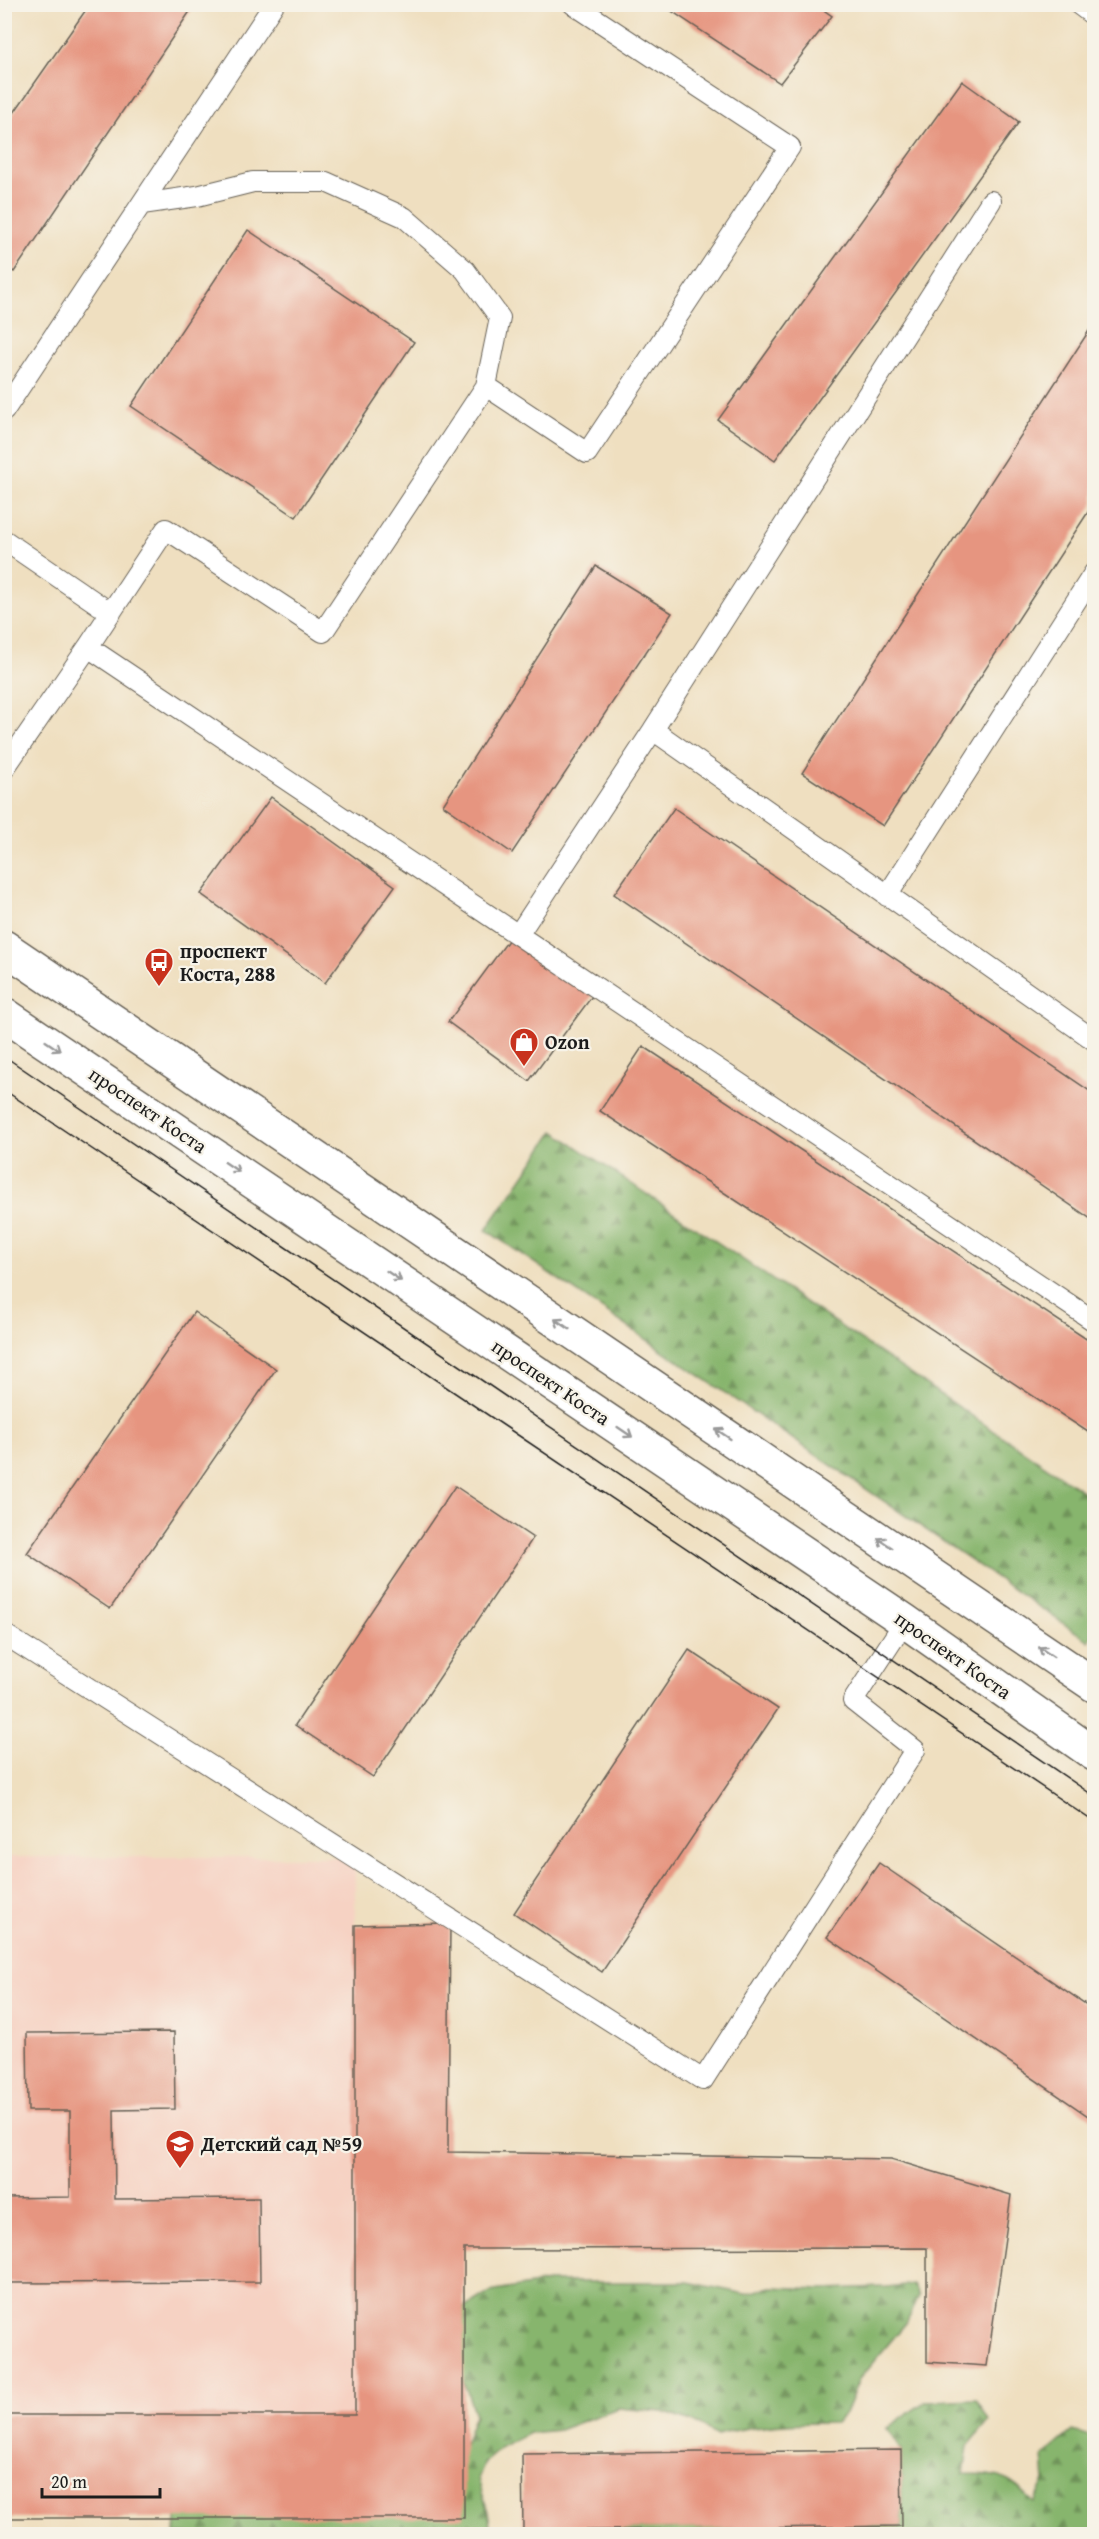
<svg xmlns="http://www.w3.org/2000/svg" width="1099" height="2539" font-family="'Gentium Book Plus',serif">
  <style>
    .built { fill: #f6d2c3 }
    .forest { fill: url(#forest-firs); stroke: #526844; stroke-width: 1.5 }
    .building { fill: #e69580 }
    .lines { fill: none; stroke-linecap: round; stroke-linejoin: round }
    .lane-casing { stroke: #666055; stroke-width: 22 }
    .primary-casing { stroke: #666055; stroke-width: 36 }
    .lane { stroke: #fff; stroke-width: 20 }
    .primary { stroke: #fff; stroke-width: 33 }
    .tram { stroke: #1c1c1c; stroke-width: 1.5 }
    .oneway { stroke: #999 }
    .labels { text-anchor: middle; stroke-width: 4.5; stroke-linejoin: round; paint-order: stroke }
    .poi-label { font-size: 20px; font-weight: bold; fill: #1c1c1c; stroke: #f7f3e8; text-anchor: start }
    .street-label { font-size: 20px; fill: #1c1c1c; stroke: #f7f3e8 }
  </style>
  <defs>
    <pattern id="forest-firs" width="22" height="20" patternUnits="userSpaceOnUse" patternTransform="scale(1.5)"><rect width="22" height="20" fill="#87b56d"/><path d="M5 1l3.5 6h-7zM16 11l3.5 6h-7z" fill="#6e9259"/></pattern>
  </defs>
  <rect width="100%" height="100%" fill="#f7f3e8"/>
  <filter id="ink" filterUnits="userSpaceOnUse"><feTurbulence type="fractalNoise" baseFrequency=".0167" numOctaves="2"/><feDisplacementMap in="SourceGraphic" scale="12" xChannelSelector="R" yChannelSelector="G"/><feConvolveMatrix kernelMatrix="1 2 1 2 8 2 1 2 1" color-interpolation-filters="sRGB"/></filter>
  <filter id="wash" filterUnits="userSpaceOnUse"><feTurbulence type="fractalNoise" baseFrequency=".008" numOctaves="4" result="noise"/><feDisplacementMap in="SourceGraphic" scale="24" xChannelSelector="R" yChannelSelector="G"/><feGaussianBlur stdDeviation="1.35" result="paint"/><feColorMatrix in="noise" values="0 0 0 0 0 0 0 0 0 0 0 0 0 0 0 0 0 1.4 0 .05"/><feComposite in="paint" operator="in"/></filter>
  <g filter="url(#wash)">
    <rect width="100%" height="100%" fill="#efdfc0"/>
    <path class="built" d="M 4,1857 L 355,1857 L 355,2415 L 5,2415 Z"/>
    <path class="forest" d="M 554,1131 L 1094,1499 L 1094,1633 L 1089,1641 L 486,1230 Z
      M 548,2282 L 688,2282 L 745,2294 L 771,2287 L 822,2289 L 887,2287 L 913,2284 L 919,2296 L 906,2323 L 859,2379 L 846,2411 L 836,2423 C 796,2423 757,2423 718,2435 L 700,2425 L 663,2412 L 618,2408 L 559,2430 L 529,2433 L 501,2448 L 485,2462 L 478,2479 L 488,2512 L 491,2534 L 175,2534 L 178,2491 L 450,2481 L 475,2415 L 455,2356 L 464,2308 L 490,2292 Z
      M 976,2399 L 989,2421 L 968,2446 L 964,2474 C 999,2474 1008,2476 1034,2502 L 1045,2481 L 1043,2456 L 1072,2431 L 1094,2437 L 1094,2534 L 547,2534 L 549,2530 L 902,2526 L 901,2450 L 887,2428 L 926,2401 Z"/>
    <g id="blocks">
      <path class="building" d="M 90,4 L 195,4 L 14,272 L 4,266 L 4,127 Z
        M 661,4 L 815,4 L 832,16 L 780,83 Z
        M 962,81 L 1019,122 L 775,460 L 718,420 Z
        M 248,230 L 414,342 L 296,517 L 131,406 Z
        M 1094,323 L 1094,503 L 883,826 L 802,773 Z
        M 596,566 L 672,613 L 512,853 L 443,805 Z
        M 271,797 L 395,886 L 325,983 L 201,894 Z
        M 674,808 L 1094,1094 L 1094,1221 L 614,894 Z
        M 512,935 L 593,995 L 529,1081 L 448,1022 Z
        M 643,1046 L 1094,1344 L 1094,1436 L 600,1111 Z
        M 194,1312 L 276,1369 L 110,1609 L 27,1553 Z
        M 455,1486 L 533,1538 L 373,1777 L 295,1725 Z
        M 689,1650 L 778,1709 L 602,1972 L 514,1913 Z
        M 879,1863 L 1094,2010 L 1094,2120 L 827,1937 Z
        M 450,1923 L 448,2152 L 891,2159 L 1011,2195 L 987,2366 L 927,2362 L 927,2248 L 464,2249 L 464,2518 L 4,2518 L 4,2415 L 355,2415 L 355,1925 Z
        M 174,2032 L 175,2109 L 114,2110 L 115,2199 L 259,2198 L 260,2282 L 4,2283 L 4,2198 L 70,2197 L 70,2111 L 28,2111 L 27,2033 Z
        M 901,2450 L 902,2526 L 523,2531 L 522,2454 Z"/>
    </g>
  </g>
  <g filter="url(#ink)">
    <use href="#blocks" fill-opacity="0" stroke="#666055" stroke-width="1.5"/>
    <g class="lines">
      <g class="lane-casing">
        <path id="lane" d="M 1078,4 L 1094,16
          M 142,204 L 197,196 L 253,182 L 326,182 L 404,217 L 465,270 L 500,318 L 486,386
          M 4,411 L 274,4
          M 4,540 L 111,613
          M 88,647 L 166,529 L 323,632 L 486,386 L 587,453 L 790,147 L 573,4
          M 653,730 L 991,201
          M 4,769 L 88,647 L 518,935 L 653,730 L 1094,1040
          M 887,896 L 1094,573
          M 518,935 L 1094,1321
          M 4,1634 L 703,2080 L 915,1750 L 853,1701 L 905,1621"/>
      </g>
      <g class="primary-casing">
        <path id="primary" d="M 4,947 L 1094,1685
          M 4,1014 L 905,1621 L 1094,1754"/>
      </g>
      <use href="#lane" class="lane"/>
      <use href="#primary" class="primary"/>
      <path class="tram" d="M 4,1056 L 1094,1796
        M 4,1090 L 1094,1822"/>
    </g>
    <defs><path id="oneway-shaft" d="M-6 0H5M1.5-3L5.5 0L1.5 3" fill="none" stroke-width="1.6" stroke-linecap="round" stroke-linejoin="round" transform="scale(1.5)"/></defs>
    <g class="oneway">
      <use href="#oneway-shaft" transform="translate(53 1046) rotate(34)"/>
      <use href="#oneway-shaft" transform="translate(232 1167) rotate(34)"/>
      <use href="#oneway-shaft" transform="translate(394 1276) rotate(34)"/>
      <use href="#oneway-shaft" transform="translate(562 1324) rotate(-146)"/>
      <use href="#oneway-shaft" transform="translate(625 1432) rotate(34)"/>
      <use href="#oneway-shaft" transform="translate(723 1434) rotate(-146)"/>
      <use href="#oneway-shaft" transform="translate(885 1543) rotate(-146)"/>
      <use href="#oneway-shaft" transform="translate(1046 1652) rotate(-146)"/>
    </g>
  </g>
  <defs>
    <g id="bus-pin" transform="scale(1.5)"><path d="M0 17L-7.5 6A9.5 9.5 0 1 1 7.5 6Z" fill="#c8321e" stroke="#f7f3e8"/><path d="M-5-6H5V4H4V6H2V4H-2V6H-4V4H-5ZM-3.5-4V0h7V-4ZM-3.5 1.2v1.5H-2V1.2ZM2 1.2v1.5H3.5V1.2Z" fill="#fff"/></g>
    <g id="shop-pin" transform="scale(1.5)"><path d="M0 17L-7.5 6A9.5 9.5 0 1 1 7.5 6Z" fill="#c8321e" stroke="#f7f3e8"/><path d="M-5-2.5h2.3a2.7 3.5 0 0 1 5.4 0H5L5.5 6h-11ZM-1.5-2.5h3a1.5 2.3 0 0 0-3 0Z" fill="#fff"/></g>
    <g id="school-pin" transform="scale(1.5)"><path d="M0 17L-7.5 6A9.5 9.5 0 1 1 7.5 6Z" fill="#c8321e" stroke="#f7f3e8"/><path d="M0-5L7-2L0 1L-7-2ZM-4 1L0 2.5L4 1V4Q0 6-4 4Z" fill="#fff"/></g>
  </defs>
  <g fill-rule="evenodd">
    <use href="#bus-pin" x="159" y="962"/>
    <use href="#shop-pin" x="524" y="1042"/>
    <use href="#school-pin" x="180" y="2144"/>
  </g>
  <g class="labels">
    <g class="poi-label">
      <text x="180" y="958">проспект<tspan x="180" dy="23">Коста, 288</tspan></text>
      <text x="545" y="1049">Ozon</text>
      <text x="201" y="2151">Детский сад №59</text>
    </g>
    <g class="street-label">
      <text transform="translate(148 1110) rotate(34)" y="7">проспект Коста</text>
      <text transform="translate(551 1382) rotate(34)" y="7">проспект Коста</text>
      <text transform="translate(953 1655) rotate(35)" y="7">проспект Коста</text>
    </g>
  </g>
  <rect width="1099" height="2539" fill="none" stroke="#f7f3e8" stroke-width="24"/>
  <path d="M42 2488v9h118v-9" fill="none" stroke="#1c1c1c" stroke-width="3"/>
  <text x="51" y="2488" font-size="18" fill="#1c1c1c" stroke="#f7f3e8" stroke-width="4.5" paint-order="stroke">20 m</text>
</svg>
